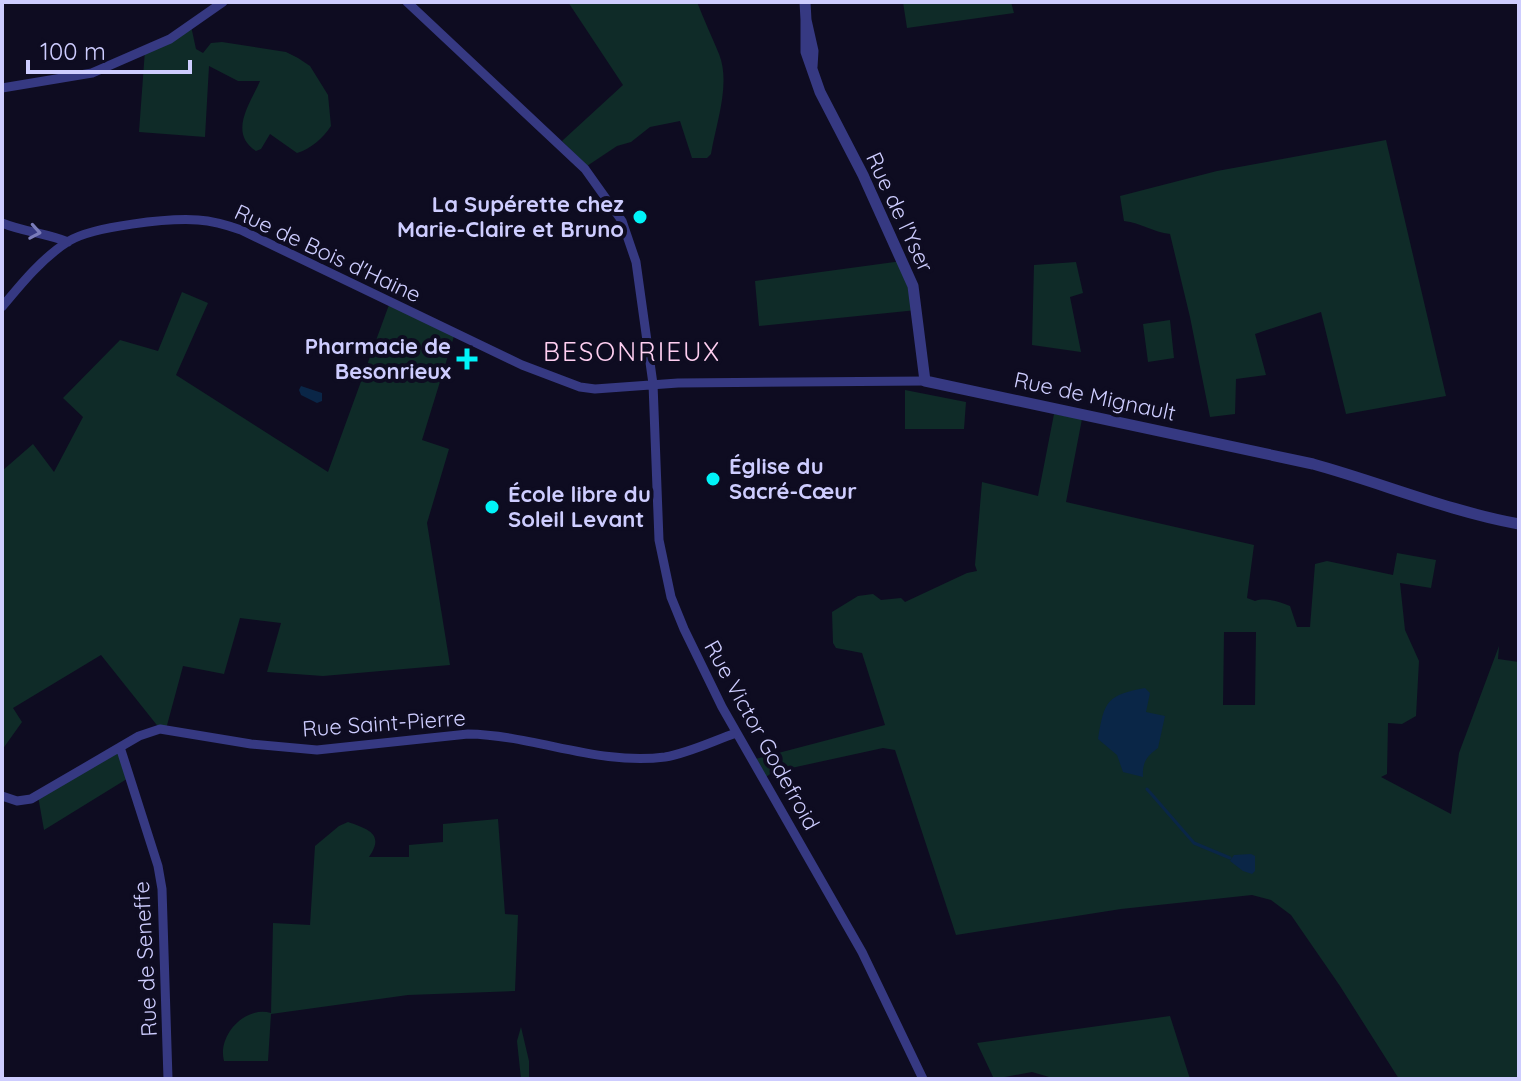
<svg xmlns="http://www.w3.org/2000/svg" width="1521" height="1081" font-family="Quicksand,sans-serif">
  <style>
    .green { fill: #0f2b28; fill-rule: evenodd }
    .water { fill: #0a2647 }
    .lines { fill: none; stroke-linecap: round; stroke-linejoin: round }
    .stream { stroke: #0a2647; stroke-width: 3 }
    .minor { stroke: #363982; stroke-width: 9 }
    .tertiary { stroke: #363982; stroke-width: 11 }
    .oneway { stroke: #7a7cba }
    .poi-dot { fill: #00f3f8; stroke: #0e0c21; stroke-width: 3 }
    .labels { text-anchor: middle; stroke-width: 8; stroke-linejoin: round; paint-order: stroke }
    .poi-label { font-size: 22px; font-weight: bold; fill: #cecdff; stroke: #0e0c21; text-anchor: end }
    .street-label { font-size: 22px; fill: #cecdff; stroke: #0e0c21 }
    .quarter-label { font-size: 26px; letter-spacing: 2px; fill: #ffcff1; stroke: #0e0c21 }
  </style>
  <rect width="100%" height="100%" fill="#0e0c21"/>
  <path class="green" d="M 568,2 L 697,2 C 704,20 712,37 719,54 C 731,84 716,123 711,154 L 707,158 L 692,158 L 680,121 L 650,127 L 631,142 L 617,146 L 587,166 L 562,141 L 623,85 Z
    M 903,2 L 1011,2 L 1014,13 L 907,28 Z
    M 191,26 L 196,49 L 203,53 L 211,43 L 222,42 L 286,52 L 298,58 L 310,66 L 328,95 L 331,126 C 323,138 311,149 297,153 L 270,134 L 261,149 L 256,151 C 228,133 250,104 260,81 L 238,81 L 209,66 L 205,137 L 139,132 L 145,50 Z
    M 1386,140 L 1446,396 L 1346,414 L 1321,312 L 1255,334 L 1266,375 L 1236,379 L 1235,414 L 1210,417 L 1190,317 L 1170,234 C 1153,232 1141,223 1124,221 L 1120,196 L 1217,171 Z
    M 902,261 L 917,310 L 759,326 L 755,281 Z
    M 1076,262 L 1083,293 L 1070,297 L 1081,352 L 1032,345 L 1034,265 Z
    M 182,292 L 208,303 L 176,375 L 328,472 L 390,302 L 455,333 L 422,440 L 449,449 L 427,523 L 450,665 L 323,676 L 267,672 L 281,623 L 240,618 L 224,674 L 183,666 L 166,729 L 160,729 L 101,655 L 13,708 L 22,722 L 2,750 L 2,471 L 33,444 L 54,472 L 83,417 L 63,398 L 120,340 L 158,351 Z
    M 1170,320 L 1174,358 L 1148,362 L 1143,324 Z
    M 905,390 L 966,402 L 964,429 L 905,429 Z
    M 1054,414 L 1082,419 L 1066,502 L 1254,545 L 1247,598 L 1255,601 C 1266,597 1280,602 1290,606 L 1297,627 L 1310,627 L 1315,564 L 1327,561 L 1393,575 L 1397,553 L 1436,560 L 1431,588 L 1400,583 L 1405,630 L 1419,661 L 1416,716 L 1402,724 L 1388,723 L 1387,774 L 1381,777 L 1451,814 L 1459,753 L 1499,646 L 1498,659 L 1519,662 L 1519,1079 L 1399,1079 L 1340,986 L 1291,915 L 1271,900 L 1252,895 L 1121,909 L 956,935 L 895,750 L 883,748 L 773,772 L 763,779 L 752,760 L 885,725 L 862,653 L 836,648 L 833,643 L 832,612 L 858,596 L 873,594 L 881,600 L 901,598 L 905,602 L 967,573 L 977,571 L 975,565 L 982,482 L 1038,496 ZM 1224,632 L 1256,632 L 1255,705 L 1223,705 Z
    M 120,747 L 130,777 L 44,830 L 38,796 Z
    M 498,819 L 505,914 L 518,915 L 515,991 L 408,995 L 271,1014 L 268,1061 L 224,1061 C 217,1035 246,1005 271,1013 L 273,923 L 310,925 L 315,846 L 339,826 L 348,822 C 368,829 385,834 369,857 L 409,857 L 409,845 L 443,842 L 443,824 Z
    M 1170,1016 L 1190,1079 L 1056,1079 L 1032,1072 L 994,1079 L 977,1043 Z
    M 521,1027 L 529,1061 L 529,1079 L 521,1079 L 517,1041 Z"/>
  <path class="water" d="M 301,386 L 322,393 L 322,401 L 317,403 L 301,395 L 299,390 Z
    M 1145,688 L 1150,693 L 1146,712 L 1165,716 L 1158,748 C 1147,756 1142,762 1143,777 L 1123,772 L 1117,755 L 1098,739 C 1104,700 1108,695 1145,688 Z
    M 1251,854 L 1255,856 L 1255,871 L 1252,874 L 1243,871 L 1230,861 L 1234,855 Z"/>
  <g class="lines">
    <path class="stream" d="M 1147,789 L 1194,843 L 1230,858"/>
    <path class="minor" d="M 407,2 L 585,169 L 622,221 L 636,262 L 653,384 L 659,540 L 671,597 L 684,629 L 722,707 L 862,952 L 923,1079
      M 2,88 L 92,73 L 170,39 L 223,2
      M 2,223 C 24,232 46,233 68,242
      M 2,307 C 21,284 43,257 69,241 C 94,226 169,218 198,220 C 213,221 227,225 241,230 L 522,365 L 580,387 L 595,389 L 678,383 L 925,381
      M 120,747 L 158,866 L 162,889 L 168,1079
      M 2,796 L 17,801 L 31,799 L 139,736 L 160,729 L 251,744 L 317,750 L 468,734 C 534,735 599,766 665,757 C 689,753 713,741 736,733"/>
    <path class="tertiary" d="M 805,2 L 806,20
      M 812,67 L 813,51 L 806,20 L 806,52 L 820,92 L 863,175 L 913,286 L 925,381 L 1313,464 C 1382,483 1448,511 1519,524"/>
  </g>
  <defs><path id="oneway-chevron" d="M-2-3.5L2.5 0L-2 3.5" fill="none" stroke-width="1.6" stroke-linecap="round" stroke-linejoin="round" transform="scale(2)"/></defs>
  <use class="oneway" href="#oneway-chevron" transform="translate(35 232) rotate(10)"/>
  <g class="poi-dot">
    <circle cx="640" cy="217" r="8"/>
    <path d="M463 347h8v8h8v8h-8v8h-8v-8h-8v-8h8z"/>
    <circle cx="713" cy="479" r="8"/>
    <circle cx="492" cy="507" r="8"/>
  </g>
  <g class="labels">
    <g class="poi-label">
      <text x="624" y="212">La Supérette chez<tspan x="624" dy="25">Marie-Claire et Bruno</tspan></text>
      <text x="451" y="354">Pharmacie de<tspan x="451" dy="25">Besonrieux</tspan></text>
      <text x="729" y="474" text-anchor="start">Église du<tspan x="729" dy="25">Sacré-Cœur</tspan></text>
      <text x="508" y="502" text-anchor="start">École libre du<tspan x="508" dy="25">Soleil Levant</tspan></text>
    </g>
    <g class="street-label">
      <text transform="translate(900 212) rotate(65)" y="8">Rue de l'Yser</text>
      <text transform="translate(328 253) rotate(25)" y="8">Rue de Bois d'Haine</text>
      <text transform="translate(1095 396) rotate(12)" y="8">Rue de Mignault</text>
      <text transform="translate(384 723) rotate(-4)" y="8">Rue Saint-Pierre</text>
      <text transform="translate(762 735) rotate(61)" y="8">Rue Victor Godefroid</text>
      <text transform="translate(145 959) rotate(-93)" y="8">Rue de Seneffe</text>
    </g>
    <g class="quarter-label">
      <text x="632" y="361">BESONRIEUX</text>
    </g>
  </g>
  <rect width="1521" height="1081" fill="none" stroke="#cecdff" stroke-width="8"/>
  <path d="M28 60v12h162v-12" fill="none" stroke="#cecdff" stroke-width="4"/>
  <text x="40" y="60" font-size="24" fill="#cecdff" stroke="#0e0c21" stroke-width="6" paint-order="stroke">100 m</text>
</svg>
